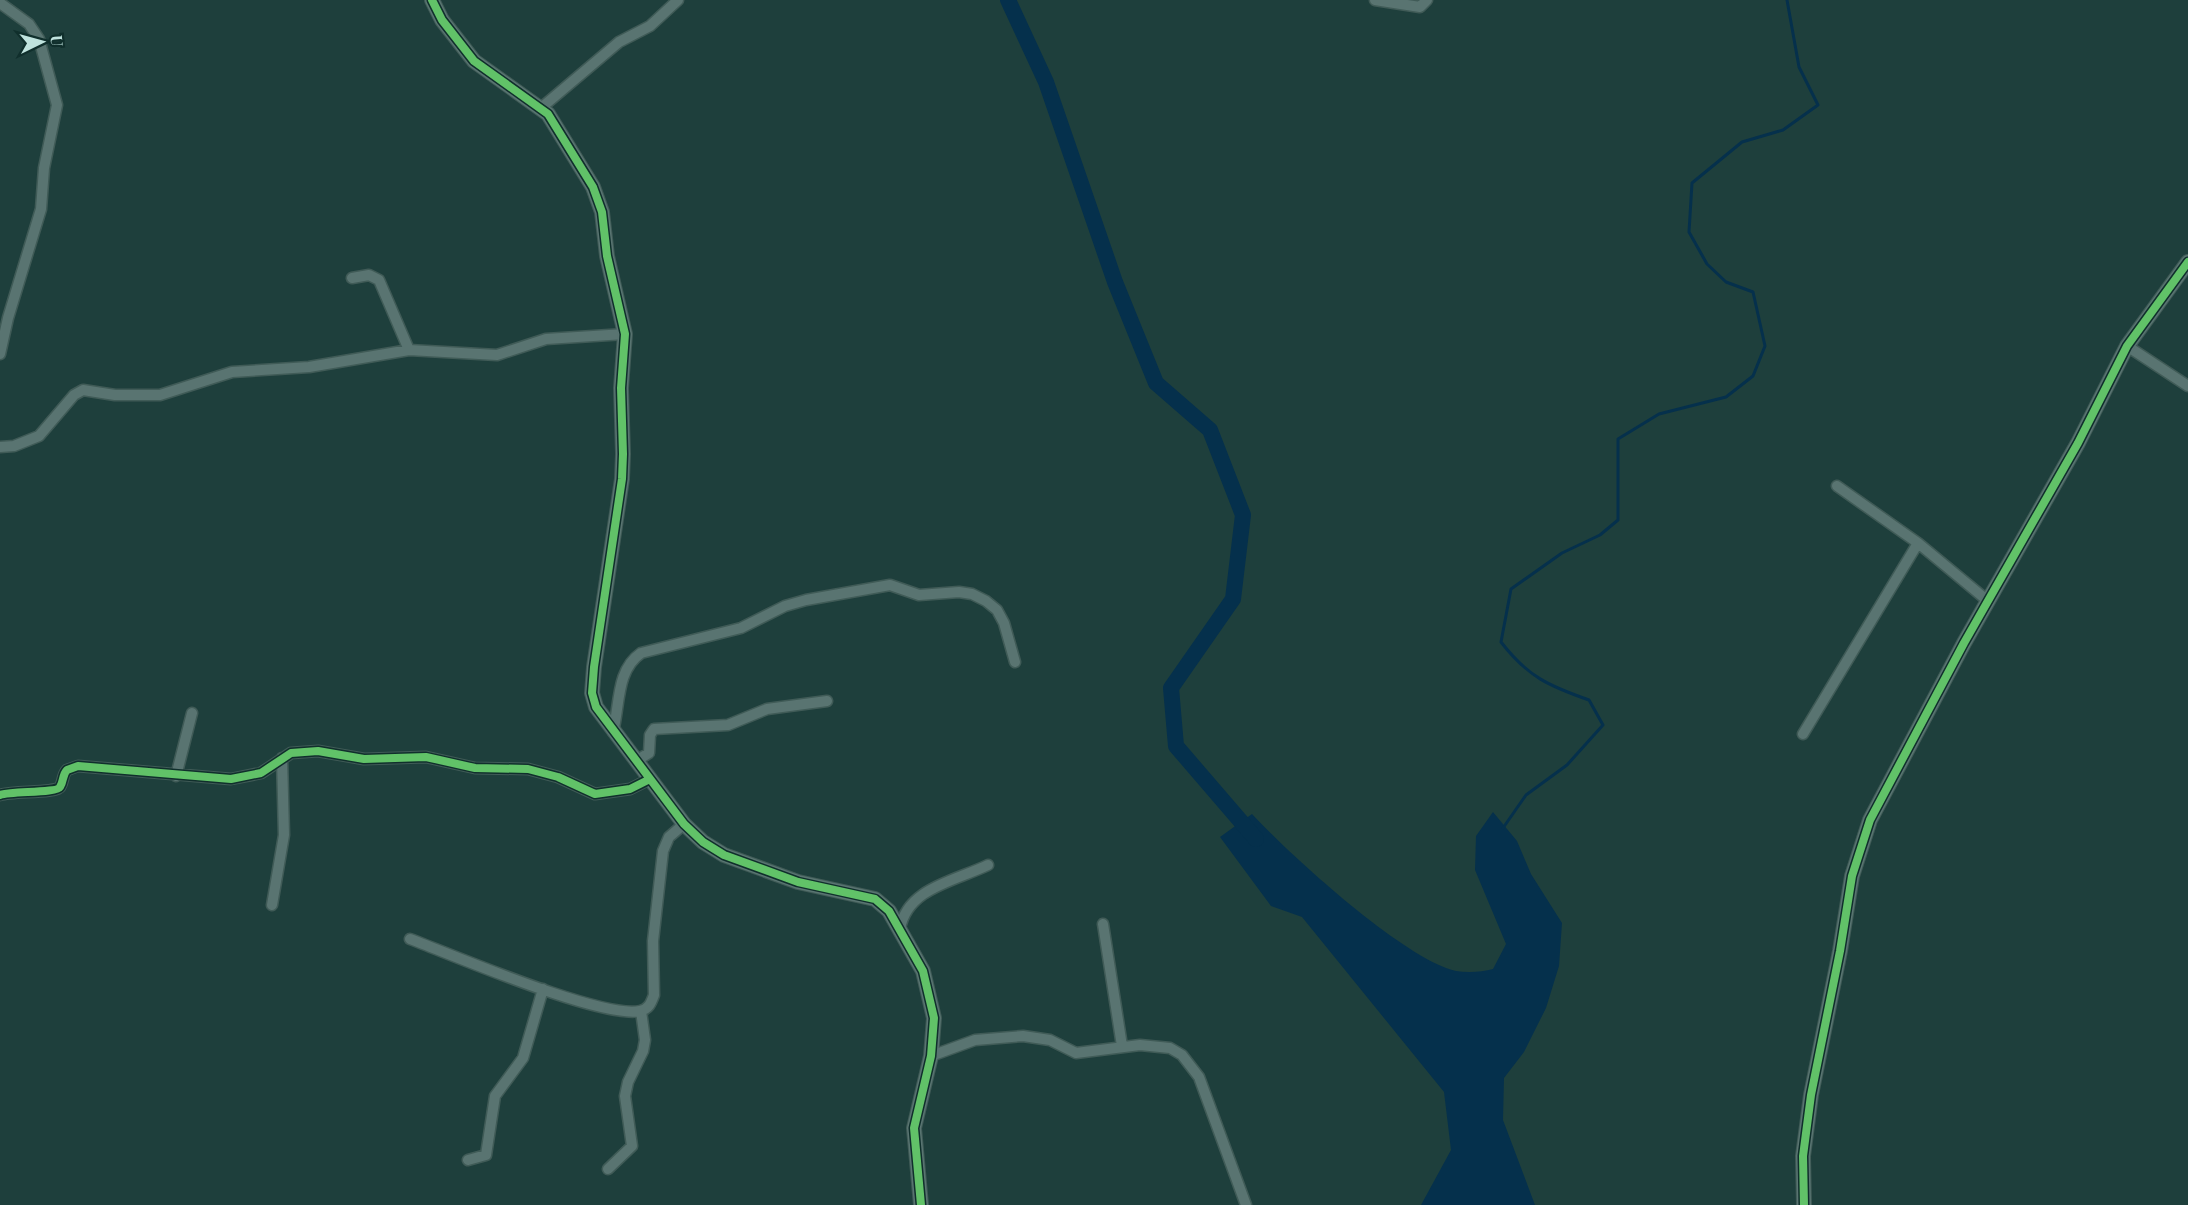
<svg xmlns="http://www.w3.org/2000/svg" width="2188" height="1205" font-family="'Playfair Display',serif">
  <style>
    .water { fill: #05304c }
    .lines { fill: none; stroke-linecap: round; stroke-linejoin: round }
    .stream { stroke: #05304c; stroke-width: 3 }
    .river { stroke: #05304c; stroke-width: 16 }
    .minor-casing { stroke: #405b57; stroke-width: 13 }
    .tertiary-casing { stroke: #405b57; stroke-width: 16 }
    .minor { stroke: #597471; stroke-width: 10 }
    .tertiary { stroke: #597471; stroke-width: 14 }
    .cycleway-casing { stroke: #102f2c; stroke-width: 11 }
    .cycleway { stroke: #61c268; stroke-width: 8 }
  </style>
  <rect width="100%" height="100%" fill="#1e3f3c"/>
  <path class="water" d="M 1493,812 L 1517,841 L 1531,874 L 1562,923 L 1559,966 L 1546,1008 L 1524,1052 L 1504,1078 L 1503,1120 L 1535,1205 L 1421,1205 L 1451,1150 L 1444,1092 L 1302,917 L 1271,906 L 1220,837 L 1252,814 C 1290,855 1404,959 1456,971 C 1468,973 1482,972 1493,969 L 1506,944 L 1475,870 L 1476,836 Z"/>
  <g class="lines">
    <path class="stream" d="M 1503,828 L 1526,795 L 1567,765 L 1603,725 L 1589,700 C 1549,686 1528,677 1501,642 L 1511,589 L 1562,553 L 1600,535 L 1618,520 L 1618,439 L 1659,414 L 1726,397 L 1753,376 L 1765,346 L 1753,292 L 1726,282 L 1707,264 L 1689,232 L 1692,183 L 1742,142 L 1783,130 L 1818,105 L 1799,67 L 1787,0"/>
    <path class="river" d="M 1008,0 L 1046,82 L 1115,282 L 1156,383 L 1210,430 L 1243,515 L 1233,599 L 1171,688 L 1176,746 L 1256,839"/>
    <g class="minor-casing">
      <path id="minor" d="M 1375,0 L 1420,7 L 1427,0
        M 0,3 L 29,24 L 39,39 L 57,105 L 44,168 L 41,209 L 8,318 L 0,354
        M 541,108 L 619,42 L 650,26 L 678,0
        M 352,278 L 369,275 L 379,280 L 409,350
        M 2127,346 L 2188,386
        M 0,447 L 14,446 L 39,436 L 74,395 L 83,390 L 115,395 L 160,395 L 232,372 L 309,367 L 409,350 L 497,355 L 546,339 L 625,334
        M 1837,486 L 1918,543 L 1988,601
        M 613,732 C 620,705 616,670 641,653 L 741,628 L 785,606 L 806,600 L 890,585 L 919,595 L 959,592 L 972,594 L 986,601 L 997,610 L 1004,623 L 1015,662
        M 1803,734 L 1918,543
        M 636,761 L 649,753 L 650,735 L 654,729 L 728,725 L 767,709 L 827,701
        M 176,776 L 192,713
        M 0,795 C 11,791 57,793 60,787 C 64,781 62,775 67,770 L 78,766 L 231,779 L 261,773 L 291,753 L 318,751 L 364,759 L 426,757 L 475,768 L 528,769 L 558,777 L 595,794 L 630,789 L 650,779
        M 272,905 L 284,835 L 282,758
        M 1103,924 L 1122,1046
        M 900,929 C 907,888 955,881 988,865
        M 410,939 C 453,955 602,1019 640,1011 C 649,1009 651,1003 654,995 L 653,941 L 663,851 L 669,837 L 684,824
        M 931,1056 L 975,1040 L 1023,1036 L 1050,1040 L 1076,1053 L 1140,1045 L 1170,1048 L 1182,1055 L 1199,1077 L 1246,1205
        M 468,1160 L 486,1155 L 495,1096 L 523,1058 L 543,989
        M 608,1169 L 632,1146 L 625,1096 L 628,1082 L 643,1051 L 645,1040 L 641,1011"/>
    </g>
    <g class="tertiary-casing">
      <path id="tertiary" d="M 432,0 L 442,20 L 474,61 L 548,114 L 593,187 L 602,212 L 607,256 L 625,334 L 621,388 L 623,454 L 622,479 L 594,667 L 592,693 L 596,707 L 684,824 L 703,842 L 724,855 L 798,882 L 875,899 L 889,911 L 923,971 L 934,1018 L 931,1056 L 914,1128 L 921,1205
        M 1804,1205 L 1803,1156 L 1811,1095 L 1840,951 L 1852,876 L 1870,820 L 1964,643 L 2078,443 L 2127,346 L 2188,262"/>
    </g>
    <use href="#minor" class="minor"/>
    <use href="#tertiary" class="tertiary"/>
    <g class="cycleway-casing">
      <path id="cycleway" d="M 432,0 L 442,20 L 474,61 L 548,114 L 593,187 L 602,212 L 607,256 L 625,334 L 621,388 L 623,454 L 622,479 L 594,667 L 592,693 L 596,707 L 684,824 L 703,842 L 724,855 L 798,882 L 875,899 L 889,911 L 923,971 L 934,1018 L 931,1056 L 914,1128 L 921,1205
        M 0,795 C 11,791 57,793 60,787 C 64,781 62,775 67,770 L 78,766 L 231,779 L 261,773 L 291,753 L 318,751 L 364,759 L 426,757 L 475,768 L 528,769 L 558,777 L 595,794 L 630,789 L 650,779
        M 1804,1205 L 1803,1156 L 1811,1095 L 1840,951 L 1852,876 L 1870,820 L 1964,643 L 2078,443 L 2127,346 L 2188,262"/>
    </g>
    <use href="#cycleway" class="cycleway"/>
  </g>
  <g transform="translate(42 42) rotate(85)" stroke="#102f2c" stroke-width="4.5" paint-order="stroke">
  <path d="M0-4.5L10 22L0 15L-10 22Z" fill="#c0e3de"/>
  <text y="-9" font-size="16" font-weight="bold" text-anchor="middle" fill="#c0e3de">U</text>
  </g>
</svg>
